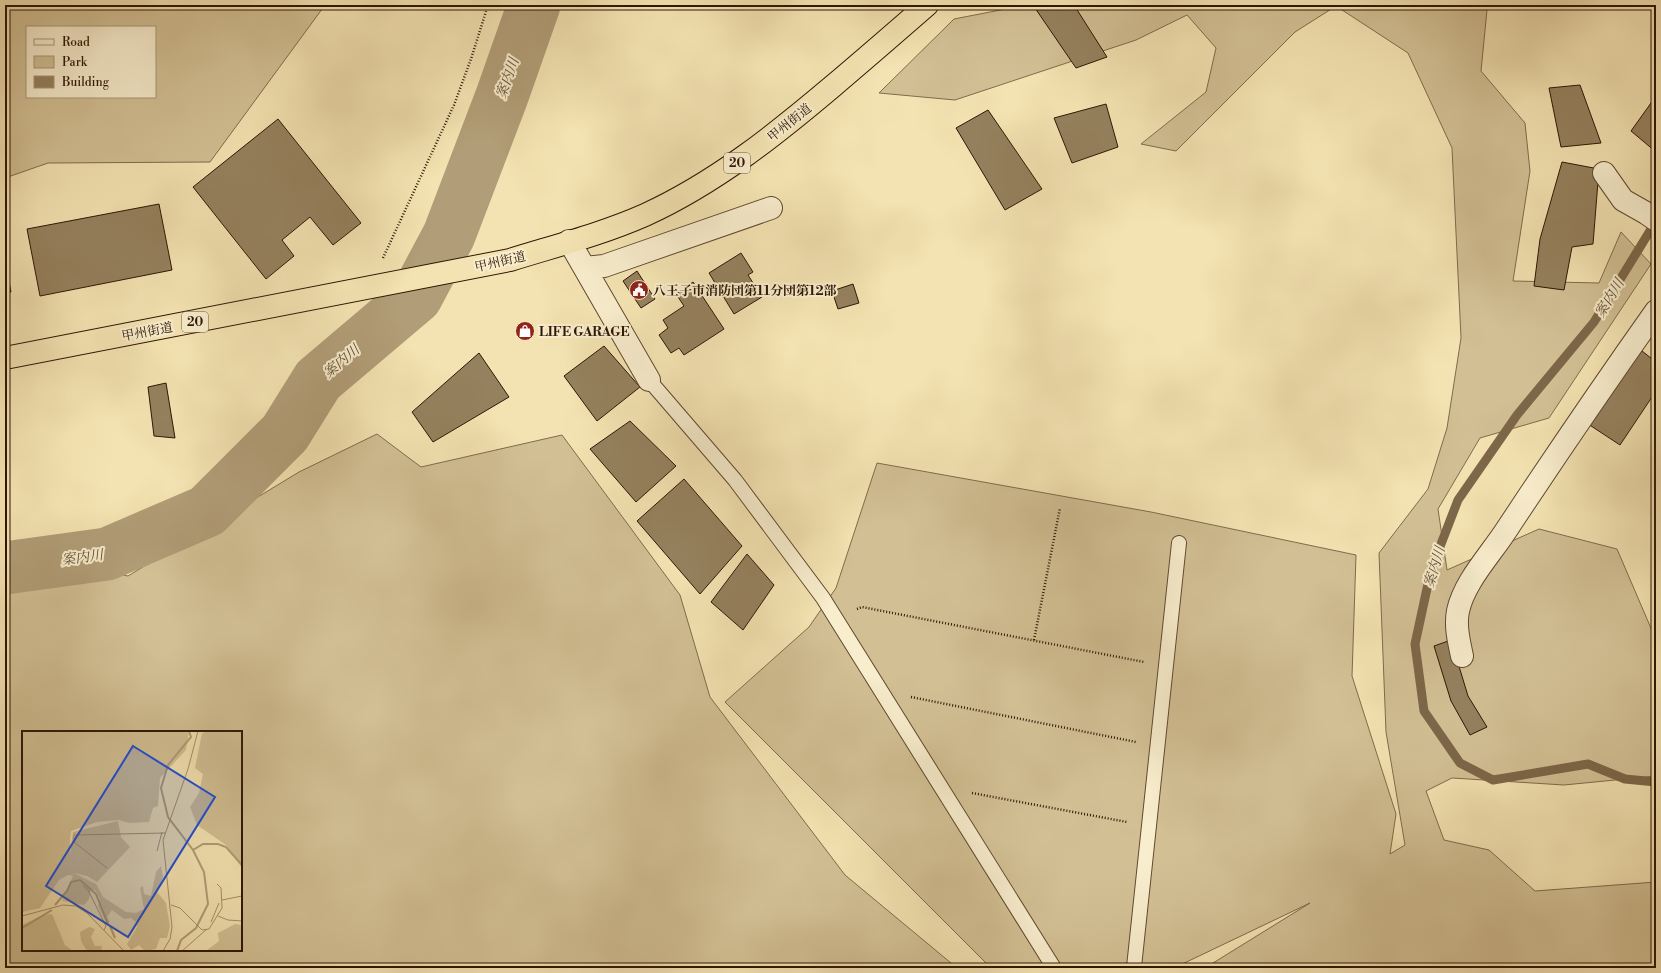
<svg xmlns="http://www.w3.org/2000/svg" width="1661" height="973" font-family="'Libre Bodoni','Noto Serif JP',serif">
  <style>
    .green { fill: #d2c094; stroke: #806b4c; fill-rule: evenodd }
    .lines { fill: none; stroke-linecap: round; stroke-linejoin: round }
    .stream { stroke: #7d6749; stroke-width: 9 }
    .river { stroke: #b19d77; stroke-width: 53 }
    .building { fill: #95815e; stroke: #2e1604 }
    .lane-casing { stroke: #604930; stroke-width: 16 }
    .street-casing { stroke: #604930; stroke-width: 24 }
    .highway-casing { stroke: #2e1604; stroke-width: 24 }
    .path { stroke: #2e1604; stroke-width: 2.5; stroke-dasharray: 1 2; stroke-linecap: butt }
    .lane { stroke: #f8edcd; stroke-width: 14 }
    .street { stroke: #f8edcd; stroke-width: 22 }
    .highway { stroke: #f4e3b2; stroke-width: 22 }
    .labels { text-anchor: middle; stroke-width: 4; stroke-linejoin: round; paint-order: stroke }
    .shield { fill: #f8edcd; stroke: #6b5640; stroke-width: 1 }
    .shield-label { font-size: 12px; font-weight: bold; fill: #2e1604 }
    .street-label { font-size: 13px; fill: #2e1604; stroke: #f8edcd }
    .poi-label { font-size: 13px; font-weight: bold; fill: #2e1604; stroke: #f8edcd; text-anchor: start }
    .water-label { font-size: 14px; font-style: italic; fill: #624c32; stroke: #f8edcd }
    .inset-river { fill: none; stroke: #b19d77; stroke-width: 2 }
    .inset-road { fill: none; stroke: #a5916c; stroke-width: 1 }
    .view { fill: #1d4ed8; fill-opacity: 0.15; stroke: #1d4ed8; stroke-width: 2 }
    .inset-edge { fill: none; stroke: #2e1604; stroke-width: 2 }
  </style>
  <rect width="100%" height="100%" fill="#f4e3b2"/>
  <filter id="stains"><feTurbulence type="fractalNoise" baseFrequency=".005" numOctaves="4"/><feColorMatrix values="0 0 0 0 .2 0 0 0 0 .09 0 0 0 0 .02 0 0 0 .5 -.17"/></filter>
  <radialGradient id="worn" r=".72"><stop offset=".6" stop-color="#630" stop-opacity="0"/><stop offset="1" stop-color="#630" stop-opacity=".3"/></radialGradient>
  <path class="green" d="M 5,5 L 325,5 L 210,162 L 48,163 L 5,178 ZM 27,27 L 155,27 L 155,97 L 27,97 Z
    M 1026,5 L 1491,5 L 1487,10 L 1481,71 L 1525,123 L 1530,171 L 1513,281 L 1599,283 L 1621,232 L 1651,264 L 1549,418 L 1480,438 L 1438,509 L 1447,570 L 1539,529 L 1617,549 L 1656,640 L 1656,776 L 1564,785 L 1452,778 L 1426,791 L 1444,840 L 1489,850 L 1535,891 L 1656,882 L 1656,968 L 1205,968 L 1310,903 L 1174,968 L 991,968 L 725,702 L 809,627 L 836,588 L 877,463 L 1151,512 L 1356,555 L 1352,676 L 1396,814 L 1390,854 L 1405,845 L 1386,732 L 1379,553 L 1428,489 L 1447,428 L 1461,338 L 1452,148 L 1408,53 L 1336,6 L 1295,32 L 1176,151 L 1141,144 L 1206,92 L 1216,48 L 1187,15 L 1136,40 L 955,100 L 879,93 L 954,19 Z
    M 377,434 L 421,467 L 562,435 L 680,595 L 710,697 L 845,875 L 957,968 L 5,968 L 5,548 L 128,576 L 299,472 ZM 23,732 L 241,732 L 241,950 L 23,950 Z"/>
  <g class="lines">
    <path class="stream" d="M 1656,221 L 1594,322 L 1517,415 L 1458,500 L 1431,570 L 1415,644 L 1424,711 L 1460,763 L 1493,780 L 1588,764 L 1625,779 L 1656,782"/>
    <path class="river" d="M 5,568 L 107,554 L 207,511 L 285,433 L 318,380 L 416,297 L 449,235 L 502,96 L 534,5"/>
  </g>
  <path class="building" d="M 1033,5 L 1074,5 L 1107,57 L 1076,68 Z
    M 1580,85 L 1601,143 L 1561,147 L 1549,88 Z
    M 1656,96 L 1656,152 L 1631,131 Z
    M 1106,104 L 1118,147 L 1072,163 L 1054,118 Z
    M 988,110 L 1042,189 L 1005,210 L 956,128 Z
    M 278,119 L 361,223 L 333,245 L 310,217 L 282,240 L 294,256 L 266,279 L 193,187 Z
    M 1562,162 L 1599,169 L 1593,244 L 1572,247 L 1564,290 L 1534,286 L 1540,239 Z
    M 159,204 L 172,270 L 40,296 L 27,229 Z
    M 741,253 L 753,272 L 748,275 L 762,297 L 734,314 L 709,273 Z
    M 5,261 L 11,292 L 5,293 Z
    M 637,271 L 655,299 L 641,308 L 623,281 Z
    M 693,282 L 724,329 L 684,355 L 679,348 L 671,353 L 659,335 L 668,328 L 663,320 L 684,306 L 676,294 Z
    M 853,284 L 859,303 L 838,309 L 832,291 Z
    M 604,346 L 640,387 L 597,421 L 564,376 Z
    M 1642,351 L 1656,362 L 1656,391 L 1620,445 L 1585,422 Z
    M 479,353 L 509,397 L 433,442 L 412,412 Z
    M 166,383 L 175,438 L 154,436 L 148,387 Z
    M 630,421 L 676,466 L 636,502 L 590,449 Z
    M 684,479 L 742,546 L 700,594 L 637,521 Z
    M 747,554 L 774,585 L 743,630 L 711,602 Z
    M 1451,640 L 1468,696 L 1487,727 L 1470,735 L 1451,701 L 1434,646 Z"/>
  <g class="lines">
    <g class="lane-casing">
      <path id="lane" d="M 649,380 L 735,480 L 823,598 L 1054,968
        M 1132,968 L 1134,967 L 1179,543"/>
    </g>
    <g class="street-casing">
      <path id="street" d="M 1604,173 L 1623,200 L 1646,213 L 1656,220
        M 569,241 L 649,380
        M 585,268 L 604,266 L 771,208
        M 1462,656 C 1459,642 1455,626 1458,611 C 1464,582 1491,554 1507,529 C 1556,455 1605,383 1656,311"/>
    </g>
    <g class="highway-casing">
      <path id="highway" d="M 5,358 L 510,260 C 555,246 602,234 645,215 C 715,183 775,135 833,86 C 865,59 896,32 927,5"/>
    </g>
    <path class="path" d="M 383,258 L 454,105 L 471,59 L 488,5
      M 857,609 L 862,607 L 1144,662
      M 1034,640 L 1060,508
      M 911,697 L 1136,742
      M 972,793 L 1127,822"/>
    <use href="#lane" class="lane"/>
    <use href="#street" class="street"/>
    <use href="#highway" class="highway"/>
  </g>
  <defs>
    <g id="civic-disc" transform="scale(1)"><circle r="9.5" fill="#8f2418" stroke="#f8edcd"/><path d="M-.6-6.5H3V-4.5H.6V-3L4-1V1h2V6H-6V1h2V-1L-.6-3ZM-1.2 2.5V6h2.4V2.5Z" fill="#fff"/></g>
    <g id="shop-disc" transform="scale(1)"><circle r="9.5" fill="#8f2418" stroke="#f8edcd"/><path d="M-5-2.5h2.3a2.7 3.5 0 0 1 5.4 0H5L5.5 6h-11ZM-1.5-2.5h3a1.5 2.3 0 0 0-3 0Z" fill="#fff"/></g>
  </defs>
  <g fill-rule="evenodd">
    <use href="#civic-disc" x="639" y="290"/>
    <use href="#shop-disc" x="525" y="331"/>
  </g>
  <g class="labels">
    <g class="shield">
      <rect x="724" y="153" width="26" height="20" rx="3"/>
      <rect x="182" y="312" width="26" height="20" rx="3"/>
    </g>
    <g class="shield-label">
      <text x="737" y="167">20</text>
      <text x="195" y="326">20</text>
    </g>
    <g class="street-label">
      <text transform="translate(789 122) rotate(-39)" y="5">甲州街道</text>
      <text transform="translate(500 261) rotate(-13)" y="5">甲州街道</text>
      <text transform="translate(147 331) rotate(-11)" y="5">甲州街道</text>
    </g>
    <g class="poi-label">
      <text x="653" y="295">八王子市消防団第11分団第12部</text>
      <text x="539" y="336">LIFE GARAGE</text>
    </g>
    <g class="water-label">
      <text transform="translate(507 78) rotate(-70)" y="5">案内川</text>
      <text transform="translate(1609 298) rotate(-59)" y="5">案内川</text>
      <text transform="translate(341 361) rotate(-40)" y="5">案内川</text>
      <text transform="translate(82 557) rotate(-8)" y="5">案内川</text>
      <text transform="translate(1434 567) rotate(-73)" y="5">案内川</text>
    </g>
  </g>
  <g transform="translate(22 731)">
    <rect width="220" height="220" fill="#f4e3b2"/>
    <path d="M 0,0 L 167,0 L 164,19 L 138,47 L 136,75 L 131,77 L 127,91 L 107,92 L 97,89 L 75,91 L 49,100 L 48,108 L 48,124 L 51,101 L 96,90 L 99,106 L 108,116 L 75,151 L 65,145 L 52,142 L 74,153 L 81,166 L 104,181 L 114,182 L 122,178 L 118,157 L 121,155 L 122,163 L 129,165 L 134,141 L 139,135 L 141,146 L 135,161 L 144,172 L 148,195 L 145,207 L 138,207 L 134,218 L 123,220 L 117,214 L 109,219 L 105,213 L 115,196 L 114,191 L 109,187 L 102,188 L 90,179 L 85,186 L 88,191 L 84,191 L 76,175 L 78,168 L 74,160 L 69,158 L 67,168 L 62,174 L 40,170 L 51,145 L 46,144 L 37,149 L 18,177 L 0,181 ZM 188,0 L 220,0 L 220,137 L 204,114 L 175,94 L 168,76 L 177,62 L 181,43 L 173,37 L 180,2 ZM 30,183 L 43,214 L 51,220 L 0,220 L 0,194 L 21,184 ZM 213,193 L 220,194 L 220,220 L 184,220 L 197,210 L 196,202 ZM 67,196 L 73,198 L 69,206 L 73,215 L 80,215 L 79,220 L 65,220 L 59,210 L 58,201 Z" fill="#d2c094"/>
    <path class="inset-river" d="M 171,119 L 181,113 L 196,113 L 204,116 L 220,134M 33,174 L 45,160 L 49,151 L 58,149 L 74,163 L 86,193M 88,195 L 93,207M 0,197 L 30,179M 155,220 L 159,209 L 174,197 L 186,173 L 182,141 L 171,119 L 146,86 L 139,57 L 146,34 L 169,6 L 167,0"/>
    <path class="inset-road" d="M 135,120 L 140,101M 85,137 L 52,111 L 52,104 L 143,102M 61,155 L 66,159 L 84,195 L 82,199M 200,169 L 220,165M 149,174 L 158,177 L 180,199 L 187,198 L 200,177 L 199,157 L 195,153M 0,185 L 41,174 L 54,175 L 65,182 L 102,220M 196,185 L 206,189 L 220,190M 189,191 L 197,172M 141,220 L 148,208 L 150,196 L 141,109 L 166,38 L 176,0M 160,220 L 185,198"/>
    <path class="view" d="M 111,15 L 193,66 L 106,206 L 24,155 Z"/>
    <rect width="220" height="220" class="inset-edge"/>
  </g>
  <rect width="1661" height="973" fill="none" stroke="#f4e3b2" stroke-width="20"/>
  <rect x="6" y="6" width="1649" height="961" fill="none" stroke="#2e1604" stroke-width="2"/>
  <rect x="10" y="10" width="1641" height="953" fill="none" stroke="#2e1604"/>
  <rect x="26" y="26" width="130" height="72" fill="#f8edcd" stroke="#a7977d"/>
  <rect x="34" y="39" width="20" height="6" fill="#f8edcd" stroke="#a7977d"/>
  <text x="62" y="46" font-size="12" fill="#2e1604">Road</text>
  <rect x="34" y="56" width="20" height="12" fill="#d2c094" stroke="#a7977d"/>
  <text x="62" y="66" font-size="12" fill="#2e1604">Park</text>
  <rect x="34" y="76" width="20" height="12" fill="#95815e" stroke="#a7977d"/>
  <text x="62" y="86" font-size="12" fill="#2e1604">Building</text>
  <rect width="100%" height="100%" filter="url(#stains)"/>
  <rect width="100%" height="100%" fill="url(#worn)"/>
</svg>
